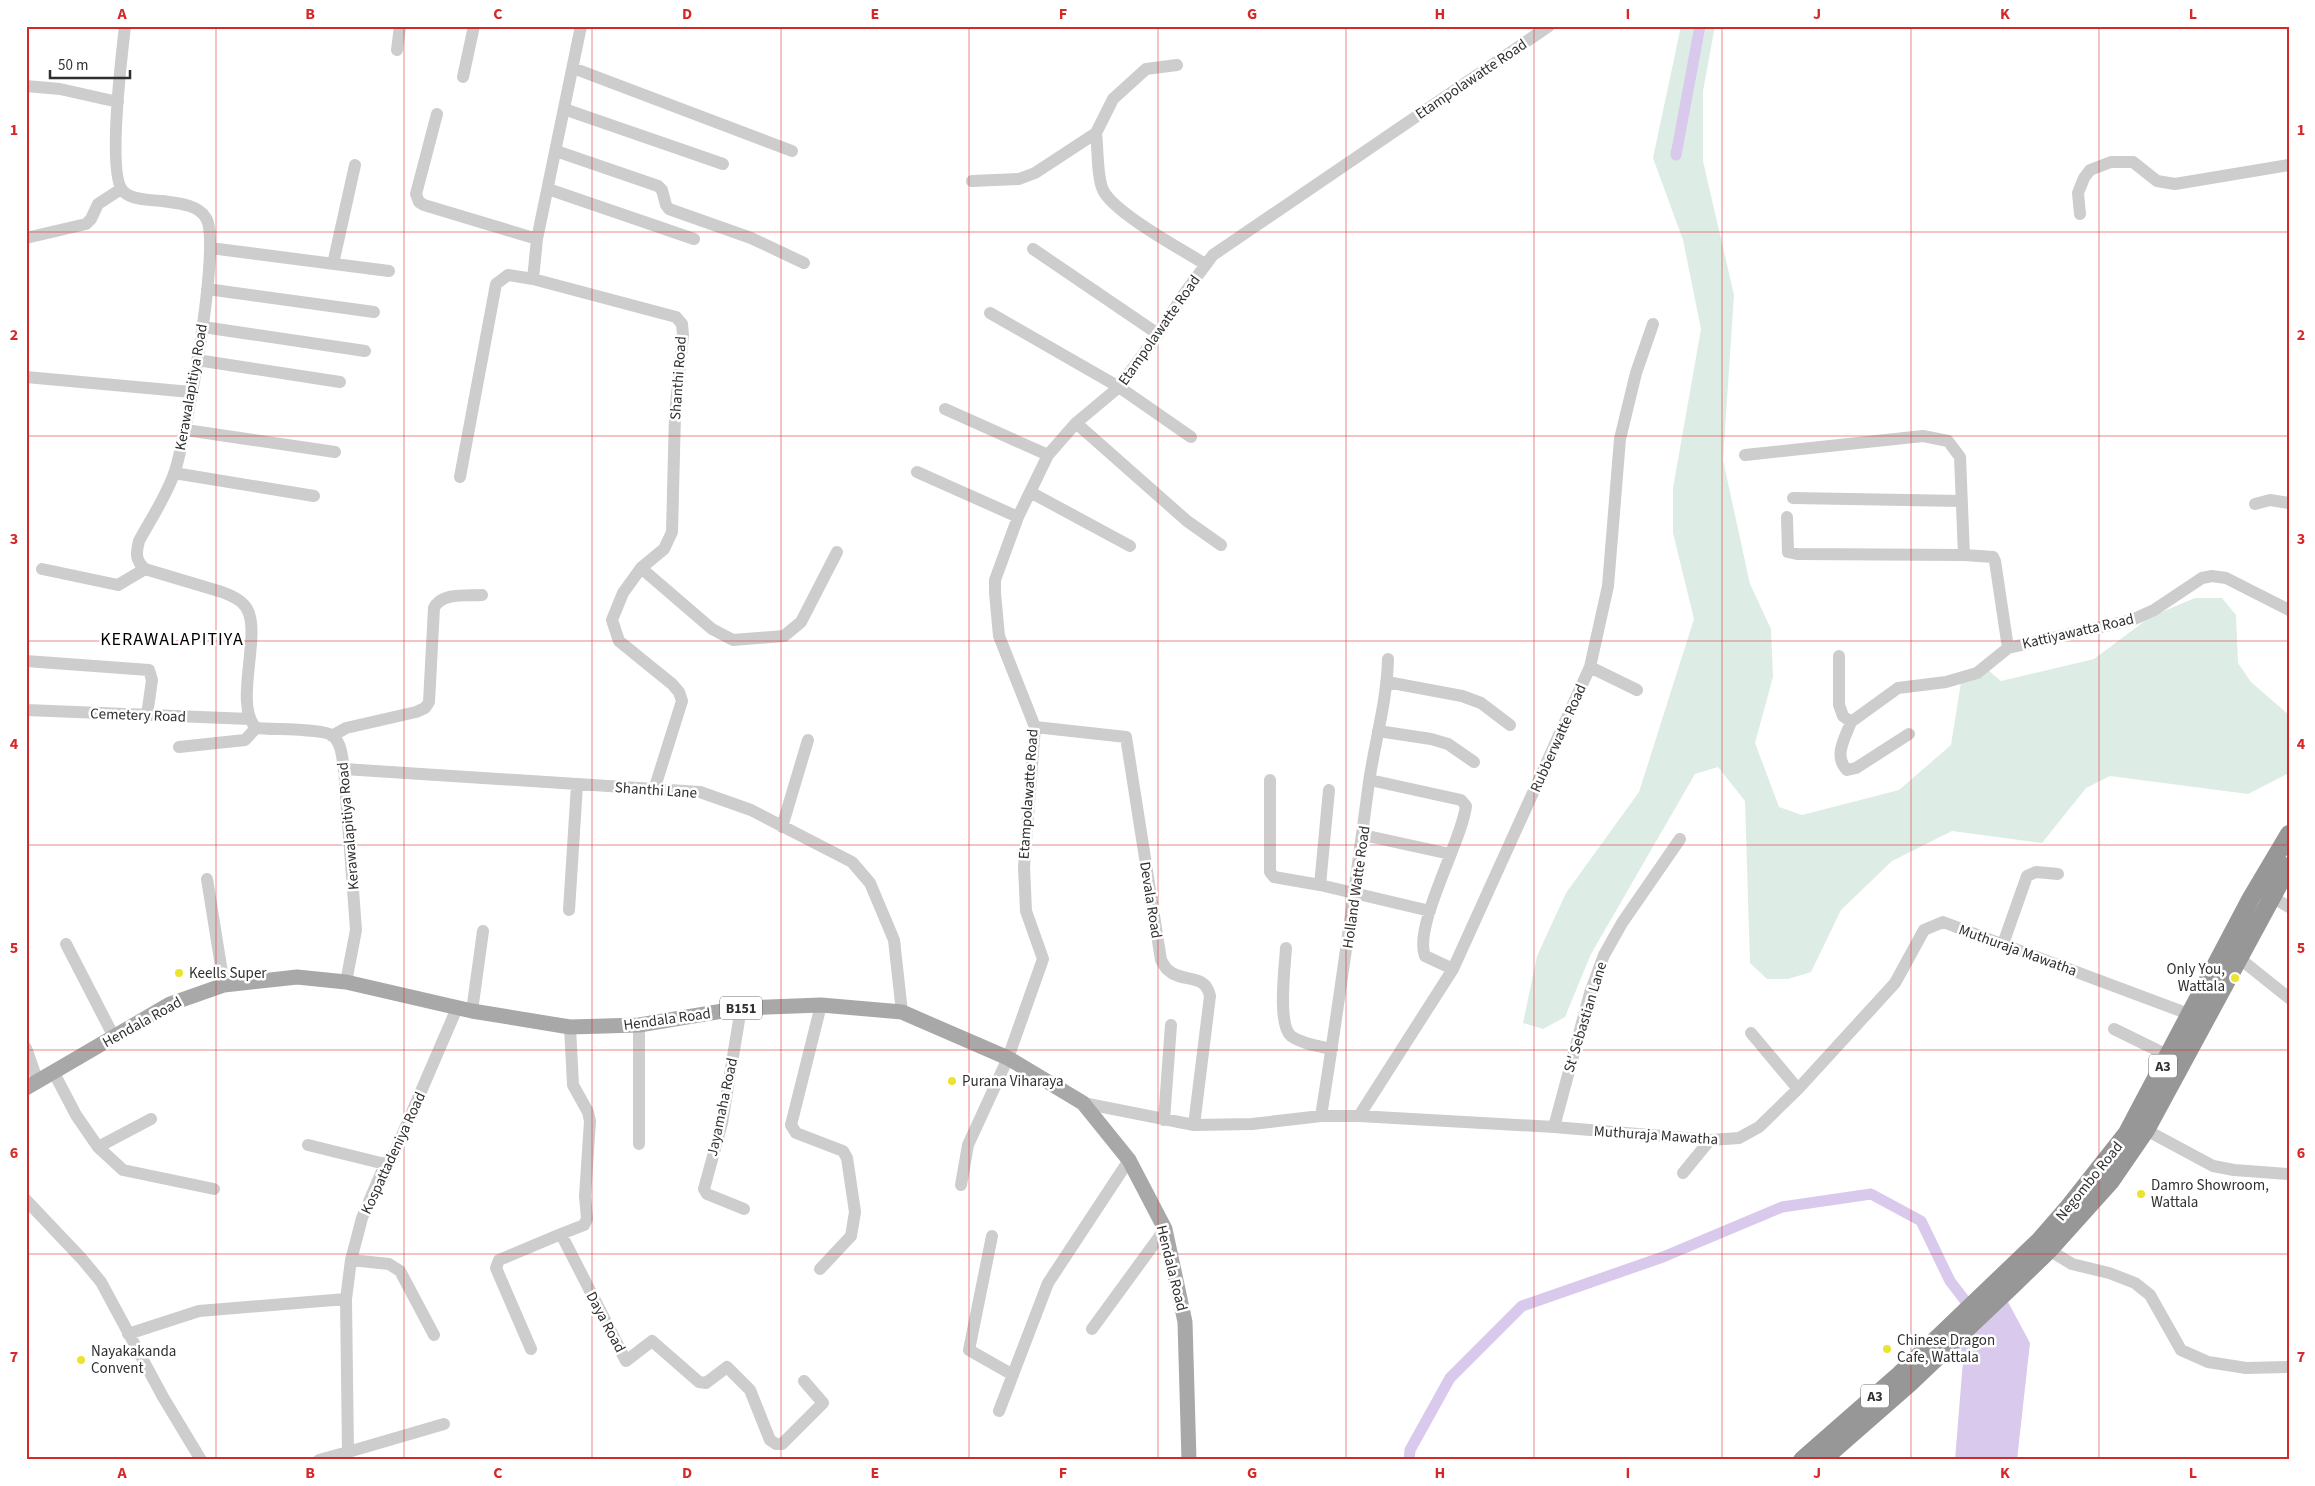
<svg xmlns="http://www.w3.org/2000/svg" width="2315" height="1486" font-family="'Source Sans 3',sans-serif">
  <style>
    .green { fill: #ddede5 }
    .water { fill: #d9c9ed }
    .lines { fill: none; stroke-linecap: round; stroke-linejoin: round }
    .canal { stroke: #d9c9ed; stroke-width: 11 }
    .minor { stroke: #cdcdcd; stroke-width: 12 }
    .major { stroke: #a8a8a8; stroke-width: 15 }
    .highway { stroke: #979797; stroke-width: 18 }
    .grid { fill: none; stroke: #d62828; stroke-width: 1; stroke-opacity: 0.55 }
    .poi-dot { fill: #eae42f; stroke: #fff; stroke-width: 2 }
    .labels { text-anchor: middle; stroke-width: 5; stroke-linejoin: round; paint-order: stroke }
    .shield { fill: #fff; stroke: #6e6e6e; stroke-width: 1 }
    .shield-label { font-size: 14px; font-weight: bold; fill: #303030 }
    .street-label { font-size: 15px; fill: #303030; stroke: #fff }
    .poi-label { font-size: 15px; fill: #303030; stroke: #fff; text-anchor: start }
    .quarter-label { font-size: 18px; letter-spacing: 1px; fill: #000; stroke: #fff }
    .neatline { fill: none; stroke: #d62828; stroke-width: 2 }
    .grid-label { font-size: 16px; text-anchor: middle; font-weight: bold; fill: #d62828 }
  </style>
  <rect width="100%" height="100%" fill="#fff"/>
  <path class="green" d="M 1681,26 L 1715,26 L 1703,91 L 1703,161 L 1734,295 L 1723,460 L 1750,584 L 1771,629 L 1773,677 L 1755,743 L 1779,807 L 1802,815 L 1899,790 L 1951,745 L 1962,676 L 1982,665 L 2001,681 L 2094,659 L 2150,617 L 2195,598 L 2222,598 L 2236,615 L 2238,663 L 2251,682 L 2289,715 L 2289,773 L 2248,794 L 2110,776 L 2086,788 L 2042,843 L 1952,831 L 1892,861 L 1841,910 L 1811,972 L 1788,979 L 1767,979 L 1750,963 L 1745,801 L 1718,767 L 1695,774 L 1591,954 L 1565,1017 L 1543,1029 L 1523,1023 L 1537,956 L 1566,893 L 1639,792 L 1694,619 L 1673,533 L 1673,488 L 1701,329 L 1683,240 L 1653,158 Z"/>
  <path class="water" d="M 2008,1302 L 2030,1343 L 2017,1460 L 1955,1460 L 1963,1361 L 1961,1347 Z"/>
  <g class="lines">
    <path class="canal" d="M 1676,152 L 1676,155 L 1700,26
      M 1409,1460 L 1410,1450 L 1450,1378 L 1522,1306 L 1663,1257 L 1782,1207 L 1871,1194 L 1921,1221 L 1950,1281 L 1973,1311"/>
    <path class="minor" d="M 125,26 C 122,53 107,174 123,191 C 131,200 150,200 162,201 C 176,203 198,204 206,218 C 222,243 186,436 175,471 C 167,495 151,519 139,541 C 136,553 135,560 145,569 L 222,592 C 232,596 242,600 247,609 C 262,635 233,704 256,728 C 272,730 323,728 333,736 C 342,744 342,758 344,769 L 356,930 L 346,982
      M 581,26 L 537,239 L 533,279 L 676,317 L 682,324 L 683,335 L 675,414 L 672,532 L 664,549 L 641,568 L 623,593 L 612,620 L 619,641 L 672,684 L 679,692 L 682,701 L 654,790
      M 397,50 L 400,26
      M 573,68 L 792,151
      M 463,77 L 474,26
      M 26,86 L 60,89 L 118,102
      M 564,109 L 723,164
      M 437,114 L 416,194 L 419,202 L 424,205 L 537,239
      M 1096,133 C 1098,148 1097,178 1103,190 C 1114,213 1181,249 1205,264
      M 556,151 L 658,186 L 662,190 L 666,205 L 669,209 L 751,238 L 804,263
      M 972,181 L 1019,179 L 1035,173 L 1096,133 L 1113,99 L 1146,69 L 1177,65
      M 548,189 L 694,239
      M 2080,214 L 2078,193 L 2084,178 L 2090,170 L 2111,162 L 2133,162 L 2157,181 L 2175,184 L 2289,165
      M 26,238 L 86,224 L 91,219 L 98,204 L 121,189
      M 210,248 L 389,271
      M 1033,249 L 1158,334
      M 333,264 L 355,165
      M 207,289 L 374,312
      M 990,313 L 1119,387 L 1191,437
      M 203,327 L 365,351
      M 197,360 L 340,382
      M 26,377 L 191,392
      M 945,409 L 1048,455
      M 1076,423 L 1187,521 L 1221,545
      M 186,430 L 335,452
      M 1745,455 L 1923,436 L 1948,441 L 1960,457 L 1964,555 L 1993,557 L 1995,561 L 2008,648
      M 917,472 L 1018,517
      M 174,473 L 314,496
      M 460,477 L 496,284 L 508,275 L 533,279
      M 1030,492 L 1130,546
      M 1793,498 L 1962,501
      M 2255,504 L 2270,500 L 2289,503
      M 1787,517 L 1788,552 L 1797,554 L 1964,555
      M 641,568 L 712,629 L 733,640 L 784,636 L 801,622 L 837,552
      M 42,569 L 118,585 L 145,569
      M 1839,656 L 1839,705 L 1843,716 L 1851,722 L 1898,688 L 1946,682 L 1977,673 L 2008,648 L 2132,620 L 2154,610 L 2202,578 L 2212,576 L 2226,578 L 2289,610
      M 26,661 L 149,670 L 152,680 L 147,715
      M 1590,667 L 1637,690
      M 1387,682 L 1462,696 L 1481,703 L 1510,725
      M 26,710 L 250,719
      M 1851,722 C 1845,738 1833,756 1847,770 L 1856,768 L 1909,734
      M 1035,727 L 1126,737 L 1161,960 C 1163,963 1165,968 1168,970 C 1183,984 1205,972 1210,996 L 1194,1125
      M 1378,731 L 1431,739 L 1448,744 L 1474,762
      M 332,736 L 346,728 L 416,712 L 425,708 L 429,702 L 434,608 C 441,592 467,596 482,595
      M 179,747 L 245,740 L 256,728
      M 344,769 L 700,792 L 751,810 L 852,862 L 870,883 L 894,940 L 902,1012
      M 1270,780 L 1270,872 L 1274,877 L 1320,885 L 1430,911
      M 1370,780 L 1461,800 L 1466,806 C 1462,841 1413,926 1425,956 L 1453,969
      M 782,827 L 808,740
      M 1363,835 L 1450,854
      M 207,879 L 224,985
      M 1320,885 L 1329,790
      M 2272,897 L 2289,907
      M 569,910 L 577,785
      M 66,944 L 114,1037
      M 2003,944 L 2027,876 L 2036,872 L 2058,874
      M 1286,948 C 1285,967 1277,1024 1291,1036 C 1302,1044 1319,1046 1332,1049
      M 2239,958 L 2289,998
      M 741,1008 L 722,1123 L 704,1189 L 707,1194 L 744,1209
      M 472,1011 L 483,931
      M 639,1025 L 639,1144
      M 570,1027 L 573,1085 L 588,1112 L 590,1121 L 585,1196 L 587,1219 L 584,1225 L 561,1234 L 626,1361 L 652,1341 L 699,1382 L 706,1383 L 727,1367 L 750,1390 L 770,1440 L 776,1444 L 782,1444 L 823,1403 L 804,1381
      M 2114,1029 L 2169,1056
      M 1751,1033 L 1798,1089
      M 26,1048 L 38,1082
      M 54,1073 L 76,1115 L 98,1147 L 123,1170 L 214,1189
      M 1083,1103 L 1194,1125 L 1252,1124 L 1321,1116 L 1359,1116 L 1554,1127 L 1710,1140 L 1739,1138 L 1759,1127 L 1798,1089 L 1895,983 L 1924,930 L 1943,922 L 2197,1017
      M 1321,1116 C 1339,1005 1354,894 1369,782 C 1375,741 1387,701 1388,659
      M 1359,1116 L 1453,969 L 1590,667 L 1608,586 L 1620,439 L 1636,373 L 1653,324
      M 1164,1120 L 1171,1025
      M 1554,1127 L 1590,993 L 1604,955 L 1622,923 L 1680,839
      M 2146,1130 L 2213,1166 L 2234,1170 L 2289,1174
      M 308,1145 L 385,1164
      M 98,1147 L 151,1119
      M 1683,1173 L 1710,1140
      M 961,1185 L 968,1145 L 1008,1058 L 1043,959 L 1026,911 L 1024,867 L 1035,727 L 999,636 L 995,593 L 995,580 L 1018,517 L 1048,455 L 1076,423 L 1119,387 L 1158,334 L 1184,294 L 1213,255 L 1549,26
      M 26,1200 L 82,1259 L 101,1282 L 163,1397 L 201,1460
      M 992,1236 L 969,1350 L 1013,1375
      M 2049,1250 L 2072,1264 L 2109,1273 L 2135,1283 L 2150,1295 L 2181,1350 L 2208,1362 L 2246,1368 L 2289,1367
      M 351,1260 L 389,1264 L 400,1271 L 434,1335
      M 820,1269 L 851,1236 L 855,1212 L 847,1158 L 843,1151 L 796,1133 L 791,1125 L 821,1005
      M 1092,1329 L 1165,1229
      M 128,1334 L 199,1311 L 346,1299
      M 531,1349 L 496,1268 L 499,1260 L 561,1234
      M 999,1411 L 1048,1283 L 1129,1160
      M 348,1452 L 444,1424
      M 319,1460 L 348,1452 L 346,1299 L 351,1260 L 362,1218 L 385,1164 L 394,1154 L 457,1008"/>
    <path class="major" d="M 26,1088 L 170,1004 L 224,985 L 297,977 L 346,982 L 472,1011 L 570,1027 L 639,1025 L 741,1008 L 821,1005 L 902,1012 L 1008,1058 L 1083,1103 L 1129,1160 L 1165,1229 L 1185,1322 L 1189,1460"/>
    <path class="highway" d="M 1802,1460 L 1899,1375 L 2040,1240 L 2067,1209 L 2127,1133 L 2251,898 L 2289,834
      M 1822,1460 L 1910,1383 L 2014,1284 L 2049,1250 L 2111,1181 L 2146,1130 L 2289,866"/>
  </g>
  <path class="grid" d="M 216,26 L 216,1460M 404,26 L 404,1460M 592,26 L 592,1460M 781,26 L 781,1460M 969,26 L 969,1460M 1158,26 L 1158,1460M 1346,26 L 1346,1460M 1534,26 L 1534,1460M 1722,26 L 1722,1460M 1911,26 L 1911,1460M 2099,26 L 2099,1460M 26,232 L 2289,232M 26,436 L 2289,436M 26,641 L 2289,641M 26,845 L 2289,845M 26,1050 L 2289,1050M 26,1254 L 2289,1254"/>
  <g class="poi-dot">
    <circle cx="179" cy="973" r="5"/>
    <circle cx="2235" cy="978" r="5"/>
    <circle cx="952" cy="1081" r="5"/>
    <circle cx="2141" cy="1194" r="5"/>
    <circle cx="1887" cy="1349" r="5"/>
    <circle cx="81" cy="1360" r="5"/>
  </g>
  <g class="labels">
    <g class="shield">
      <rect x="720" y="996.5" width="42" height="23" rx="4"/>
      <rect x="2149" y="1054.5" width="28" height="23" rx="4"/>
      <rect x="1861" y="1384.5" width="28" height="23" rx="4"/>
    </g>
    <g class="shield-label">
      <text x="741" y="1013">B151</text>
      <text x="2163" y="1071">A3</text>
      <text x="1875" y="1401">A3</text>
    </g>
    <g class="street-label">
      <text transform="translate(1471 79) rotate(-34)" y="5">Etampolawatte Road</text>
      <text transform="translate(1159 330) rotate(-55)" y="5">Etampolawatte Road</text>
      <text transform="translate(678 378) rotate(-86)" y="5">Shanthi Road</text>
      <text transform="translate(191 387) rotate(-80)" y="5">Kerawalapitiya Road</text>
      <text transform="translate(2078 631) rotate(-13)" y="5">Kattiyawatta Road</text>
      <text transform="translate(138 715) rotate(2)" y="5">Cemetery Road</text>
      <text transform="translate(1558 738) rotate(-66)" y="5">Rubberwatte Road</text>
      <text transform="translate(656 790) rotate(4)" y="5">Shanthi Lane</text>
      <text transform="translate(1028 794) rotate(-86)" y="5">Etampolawatte Road</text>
      <text transform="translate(348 826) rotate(-95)" y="5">Kerawalapitiya Road</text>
      <text transform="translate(1356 887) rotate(-82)" y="5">Holland Watte Road</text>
      <text transform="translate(1151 900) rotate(81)" y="5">Devala Road</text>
      <text transform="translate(2018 950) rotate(20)" y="5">Muthuraja Mawatha</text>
      <text transform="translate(1585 1017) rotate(-73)" y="5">St' Sebastian Lane</text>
      <text transform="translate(667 1019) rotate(-8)" y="5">Hendala Road</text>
      <text transform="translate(142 1022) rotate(-29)" y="5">Hendala Road</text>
      <text transform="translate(722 1107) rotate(-78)" y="5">Jayamaha Road</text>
      <text transform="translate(1656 1135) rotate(4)" y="5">Muthuraja Mawatha</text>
      <text transform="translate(393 1153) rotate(-65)" y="5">Kospattadeniya Road</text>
      <text transform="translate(2089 1181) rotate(-51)" y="5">Negombo Road</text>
      <text transform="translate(1172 1268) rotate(76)" y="5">Hendala Road</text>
      <text transform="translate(606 1322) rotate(62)" y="5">Daya Road</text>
    </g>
    <g class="poi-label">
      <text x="2225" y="974" text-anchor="end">Only You,<tspan x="2225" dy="17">Wattala</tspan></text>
      <text x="189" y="978">Keells Super</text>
      <text x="962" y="1086">Purana Viharaya</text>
      <text x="2151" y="1190">Damro Showroom,<tspan x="2151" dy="17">Wattala</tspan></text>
      <text x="1897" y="1345">Chinese Dragon<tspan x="1897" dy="17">Cafe, Wattala</tspan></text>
      <text x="91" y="1356">Nayakakanda<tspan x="91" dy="17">Convent</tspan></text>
    </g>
    <g class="quarter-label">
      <text x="172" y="645">KERAWALAPITIYA</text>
    </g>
  </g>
  <rect width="2315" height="1486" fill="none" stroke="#ffffff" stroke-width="55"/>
  <path d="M50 70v8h80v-8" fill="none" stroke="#303030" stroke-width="2.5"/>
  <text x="58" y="70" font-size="15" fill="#303030" stroke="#ffffff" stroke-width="4" paint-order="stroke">50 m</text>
  <rect x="28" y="28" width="2260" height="1430" class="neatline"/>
  <g class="grid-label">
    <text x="122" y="19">A</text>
    <text x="310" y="19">B</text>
    <text x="498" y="19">C</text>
    <text x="687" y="19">D</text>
    <text x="875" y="19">E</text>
    <text x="1063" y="19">F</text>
    <text x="1252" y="19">G</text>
    <text x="1440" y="19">H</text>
    <text x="1628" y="19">I</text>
    <text x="1817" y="19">J</text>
    <text x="2005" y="19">K</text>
    <text x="2193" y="19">L</text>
    <text x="14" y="135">1</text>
    <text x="2301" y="135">1</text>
    <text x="14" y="340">2</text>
    <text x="2301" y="340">2</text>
    <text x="14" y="544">3</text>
    <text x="2301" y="544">3</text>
    <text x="14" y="749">4</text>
    <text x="2301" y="749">4</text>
    <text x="14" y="953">5</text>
    <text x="2301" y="953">5</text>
    <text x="14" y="1158">6</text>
    <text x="2301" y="1158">6</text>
    <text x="14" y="1362">7</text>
    <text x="2301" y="1362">7</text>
    <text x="122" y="1478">A</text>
    <text x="310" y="1478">B</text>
    <text x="498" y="1478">C</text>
    <text x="687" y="1478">D</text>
    <text x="875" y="1478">E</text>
    <text x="1063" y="1478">F</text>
    <text x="1252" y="1478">G</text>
    <text x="1440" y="1478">H</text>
    <text x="1628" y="1478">I</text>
    <text x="1817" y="1478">J</text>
    <text x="2005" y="1478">K</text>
    <text x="2193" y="1478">L</text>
  </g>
</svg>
